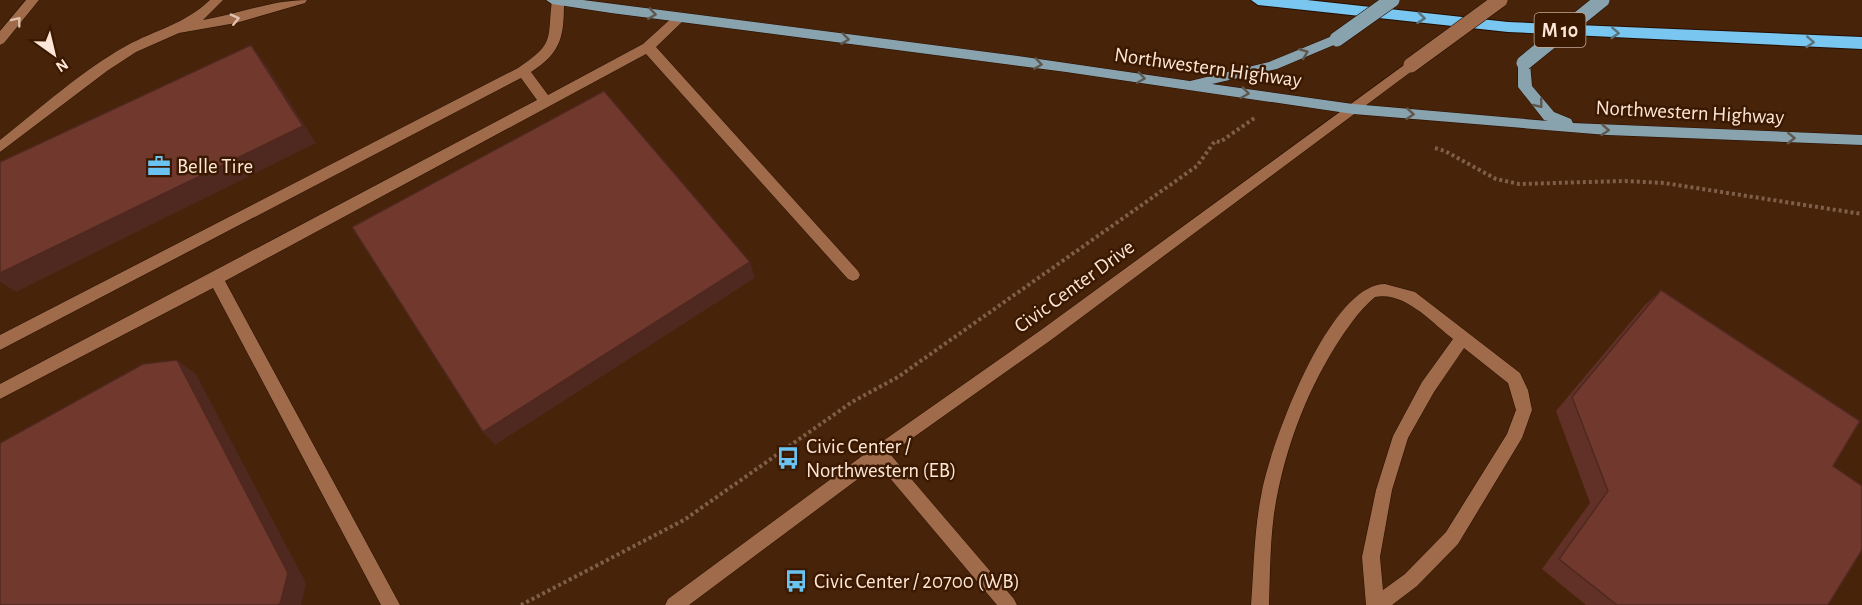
<svg xmlns="http://www.w3.org/2000/svg" width="1862" height="605" font-family="'Alegreya Sans',sans-serif">
  <style>
    .lines { fill: none; stroke-linecap: round; stroke-linejoin: round }
    .minor-casing { stroke: #260e00; stroke-width: 1 }
    .major-casing { stroke: #260e00; stroke-width: 1 }
    .highway-casing { stroke: #260e00; stroke-width: 2 }
    .path { stroke: #7f5f49; stroke-width: 4; stroke-dasharray: 3 3; stroke-linecap: butt }
    .minor { fill: #9f6b4a; fill-rule: evenodd }
    .major { fill: #88a2ae; fill-rule: evenodd }
    .highway { fill: #79c7f1; fill-rule: evenodd }
    .minor-bridge-casing { stroke: #260e00; stroke-width: 16; stroke-linecap: butt }
    .major-bridge-casing { stroke: #260e00; stroke-width: 16; stroke-linecap: butt }
    .minor-bridge { stroke: #9f6b4a; stroke-width: 15 }
    .major-bridge { stroke: #88a2ae; stroke-width: 15 }
    .wall { fill: #613127 }
    .shaded-wall { fill: #4f2820 }
    .building { fill: #71392d; stroke: #4f2820; stroke-width: 1.5 }
    .oneway { stroke: #5e574e }
    .oneway2 { stroke: #5a7078 }
    .oneway3 { stroke: #e1c1ad }
    .labels { text-anchor: middle; stroke-width: 5; stroke-linejoin: round; paint-order: stroke }
    .shield { fill: #3b1900; stroke: #c3a896; stroke-width: 1.5 }
    .shield-label { font-size: 20px; font-weight: bold; fill: #fde6d7 }
    .street-label { font-size: 21px; fill: #fde6d7; stroke: #3b1900 }
    .poi-label { font-size: 21px; fill: #fde6d7; stroke: #3b1900; text-anchor: start }
  </style>
  <rect width="100%" height="100%" fill="#462309"/>
  <g class="lines">
    <g class="minor-casing">
      <path id="minor" d="M 26,0 L 39,0 L 4,43 L 0,45 L 0,31 Z
        M 210,0 L 223,0 L 203,20 C 238,14 272,0 307,0 L 305,3 L 236,23 L 179,33 L 136,52 L 107,71 L 0,152 L 0,140 C 41,108 81,71 126,46 C 155,30 185,24 210,0 Z
        M 552,0 L 564,1 C 564,36 562,52 531,72 L 548,95 L 643,44 L 675,15 L 683,15 L 685,18 L 683,21 L 656,47 L 858,271 L 860,275 L 858,279 L 853,281 L 848,279 L 646,54 L 225,281 L 400,605 L 381,605 L 213,288 L 0,399 L 0,384 L 537,100 L 521,78 L 0,350 L 0,335 L 518,68 C 556,43 547,39 552,0 Z
        M 1411,60 L 1417,65 L 1416,68 L 1051,340 L 890,454 L 1014,599 L 1017,605 L 997,605 L 878,464 L 689,605 L 665,605 L 668,599 L 873,448 L 1041,330 Z
        M 1385,284 L 1415,292 L 1520,373 L 1528,390 L 1532,410 L 1522,438 L 1458,544 L 1417,586 L 1392,605 L 1366,605 L 1362,557 L 1376,490 L 1393,436 L 1422,382 L 1453,339 C 1432,323 1405,291 1375,297 C 1359,310 1346,330 1335,347 C 1304,397 1283,455 1274,514 C 1270,544 1270,575 1269,605 L 1251,605 C 1254,567 1254,529 1262,491 C 1271,444 1329,284 1385,284 ZM 1464,348 L 1508,383 L 1516,410 L 1507,434 L 1446,532 L 1405,574 L 1383,590 L 1380,557 L 1392,490 L 1408,438 L 1434,392 Z"/>
    </g>
    <g class="major-casing">
      <path id="major" d="M 546,0 L 583,0 L 1025,57 L 1190,81 L 1269,62 L 1337,34 L 1343,39 L 1341,42 L 1277,69 L 1212,84 L 1353,104 L 1548,121 L 1544,120 L 1518,87 L 1518,63 L 1524,58 L 1530,63 L 1532,86 L 1554,112 L 1571,119 L 1573,123 L 1862,135 L 1862,145 L 1607,135 L 1353,114 L 1066,72 L 611,13 L 552,4 Z"/>
    </g>
    <g class="highway-casing">
      <path id="highway" d="M 1251,0 L 1307,0 L 1508,22 L 1862,37 L 1862,49 L 1508,32 L 1258,5 Z"/>
    </g>
    <path class="path" d="M 1435,148 L 1445,151 L 1496,179 L 1519,184 L 1625,181 L 1664,183 L 1862,214
      M 521,605 L 684,520 L 852,402 L 898,377 L 1197,166 L 1215,141 L 1220,142 L 1256,117"/>
    <use href="#minor" class="minor"/>
    <use href="#major" class="major"/>
    <use href="#highway" class="highway"/>
    <g class="minor-bridge-casing">
      <path id="minor-bridge" d="M 1411,65 L 1500,0"/>
    </g>
    <g class="major-bridge-casing">
      <path id="major-bridge" d="M 1337,39 L 1392,0
        M 1524,63 L 1602,0"/>
    </g>
    <use href="#minor-bridge" class="minor-bridge"/>
    <use href="#major-bridge" class="major-bridge"/>
  </g>
  <path class="wall" d="M 1661,290 L 1833,466 L 1828,605 L 1586,605 L 1542,569 L 1590,503 L 1556,411 L 1644,306 Z"/>
  <path class="shaded-wall" d="M 251,45 L 265,63 L 316,143 L 16,292 L 0,282 L 0,273 Z
    M 750,262 L 755,278 L 495,445 L 483,432 Z
    M 177,360 L 196,374 L 306,583 L 301,605 L 278,605 Z"/>
  <path class="building" d="M 251,45 L 303,126 L 0,273 L 0,162 Z
    M 604,91 L 750,262 L 483,432 L 352,227 Z
    M 1661,290 L 1860,421 L 1833,466 L 1862,486 L 1862,550 L 1828,605 L 1617,605 L 1559,559 L 1608,491 L 1572,397 Z
    M 177,360 L 288,573 L 280,604 L 278,605 L 0,605 L 0,443 L 143,364 Z"/>
  <defs><path id="oneway-chevron" d="M-2-3.5L2.5 0L-2 3.5" fill="none" stroke-width="1.6" stroke-linecap="round" stroke-linejoin="round" transform="scale(1.5)"/></defs>
  <g class="oneway">
    <use href="#oneway-chevron" transform="translate(652 14) rotate(8)"/>
    <use href="#oneway-chevron" transform="translate(845 39) rotate(7)"/>
    <use href="#oneway-chevron" transform="translate(1304 53) rotate(-22)"/>
    <use href="#oneway-chevron" transform="translate(1038 64) rotate(8)"/>
    <use href="#oneway-chevron" transform="translate(1141 78) rotate(8)"/>
    <use href="#oneway-chevron" transform="translate(1245 93) rotate(8)"/>
    <use href="#oneway-chevron" transform="translate(1539 104) rotate(51)"/>
    <use href="#oneway-chevron" transform="translate(1410 114) rotate(5)"/>
    <use href="#oneway-chevron" transform="translate(1605 130) rotate(4)"/>
    <use href="#oneway-chevron" transform="translate(1791 138) rotate(1)"/>
  </g>
  <g class="oneway2">
    <use href="#oneway-chevron" transform="translate(1421 18) rotate(6)"/>
    <use href="#oneway-chevron" transform="translate(1615 33) rotate(3)"/>
    <use href="#oneway-chevron" transform="translate(1810 42) rotate(3)"/>
  </g>
  <g class="oneway3">
    <use href="#oneway-chevron" transform="translate(235 19) rotate(-13)"/>
    <use href="#oneway-chevron" transform="translate(17 21) rotate(-52)"/>
  </g>
  <defs>
    <g id="office-bare" transform="scale(1.8)"><path d="M-6-3h4V-5.5h4V-3h4V5H-6ZM-1-4.5V-3h2v-1.5ZM-6 0V1H6V0Z" fill="#6bc3f2" stroke="#3b1900" stroke-width="2.5" paint-order="stroke"/></g>
    <g id="bus-bare" transform="scale(1.8)"><path d="M-5-6H5V4H4V6H2V4H-2V6H-4V4H-5ZM-3.5-4V0h7V-4ZM-3.5 1.2v1.5H-2V1.2ZM2 1.2v1.5H3.5V1.2Z" fill="#6bc3f2" stroke="#3b1900" stroke-width="2.5" paint-order="stroke"/></g>
  </defs>
  <g fill-rule="evenodd">
    <use href="#office-bare" x="159" y="166"/>
    <use href="#bus-bare" x="788" y="458"/>
    <use href="#bus-bare" x="796" y="581"/>
  </g>
  <g class="labels">
    <rect class="shield" x="1534.5" y="13" width="51" height="34" rx="4.5"/>
    <g class="shield-label">
      <text x="1560" y="37">M 10</text>
    </g>
    <g class="street-label">
      <text transform="translate(1208 67) rotate(8)" y="7">Northwestern Highway</text>
      <text transform="translate(1690 112) rotate(3)" y="7">Northwestern Highway</text>
      <text transform="translate(1074 286) rotate(-36)" y="7">Civic Center Drive</text>
    </g>
    <g class="poi-label">
      <text x="177" y="173">Belle Tire</text>
      <text x="806" y="453">Civic Center /<tspan x="806" dy="24">Northwestern (EB)</tspan></text>
      <text x="814" y="588">Civic Center / 20700 (WB)</text>
    </g>
  </g>
  <g transform="translate(54 54) rotate(146)" stroke="#3b1900" stroke-width="4.5" paint-order="stroke">
  <path d="M0-4.5L10 22L0 15L-10 22Z" fill="#fde6d7"/>
  <text y="-9" font-size="16" font-weight="bold" text-anchor="middle" fill="#fde6d7">N</text>
  </g>
</svg>
